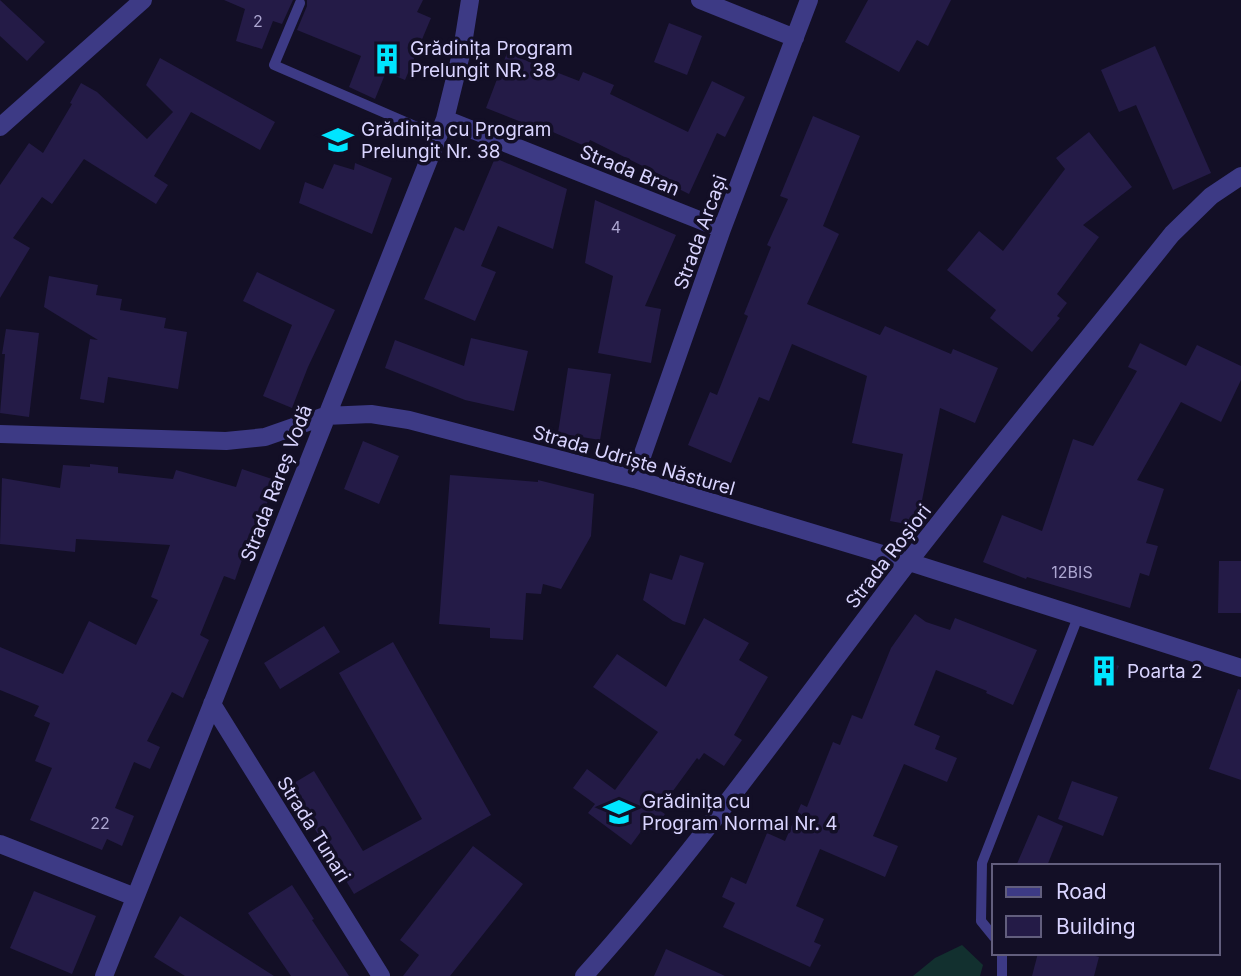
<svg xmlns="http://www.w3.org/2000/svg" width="1241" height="976" font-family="Inter,sans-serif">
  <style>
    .green { fill: #12302f }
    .building { fill: #241b47 }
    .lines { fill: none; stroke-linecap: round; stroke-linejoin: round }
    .service { stroke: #3d3a85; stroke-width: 10 }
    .minor { stroke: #3d3a85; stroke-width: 18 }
    .tertiary { stroke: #3d3a85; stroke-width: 18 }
    .labels { text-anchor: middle; stroke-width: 7; stroke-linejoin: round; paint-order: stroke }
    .number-label { font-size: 16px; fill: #aca6d1 }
    .poi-label { font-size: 19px; fill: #d9d4ff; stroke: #130f26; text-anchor: start }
    .street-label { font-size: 19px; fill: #d9d4ff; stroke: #130f26 }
  </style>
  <rect width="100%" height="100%" fill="#130f26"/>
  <path class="green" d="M 962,945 L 983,965 L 980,976 L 913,976 L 935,958 Z"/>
  <path class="building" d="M 0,0 L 45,42 L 27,61 L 0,36 Z
    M 224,0 L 293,0 L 282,24 L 273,21 L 262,49 L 236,41 L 245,9 Z
    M 307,0 L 423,0 L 417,12 L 431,18 L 405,80 L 386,72 L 375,99 L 349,87 L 361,56 L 297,30 L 307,6 Z
    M 868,0 L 951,0 L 928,46 L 917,40 L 899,72 L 845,42 Z
    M 669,23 L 702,36 L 687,75 L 654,62 Z
    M 1155,46 L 1211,173 L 1173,190 L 1136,105 L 1119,112 L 1101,70 Z
    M 507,53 L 579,81 L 583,72 L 614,85 L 610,94 L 688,132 L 712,81 L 745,97 L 725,137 L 717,133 L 689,194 L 669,184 L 671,180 L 590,140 L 587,147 L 530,122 L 529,125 L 486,108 Z
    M 160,58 L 275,122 L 260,150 L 191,112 L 154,176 L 168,185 L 156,204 L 84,159 L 52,204 L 42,197 L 13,238 L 30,248 L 0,298 L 0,185 L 29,143 L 43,153 L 72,104 L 70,103 L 81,83 L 97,92 L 147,139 L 173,112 L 146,85 Z
    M 813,116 L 860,136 L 823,226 L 839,234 L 807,304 L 880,335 L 885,326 L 951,354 L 953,349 L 998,368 L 975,423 L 940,408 L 917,526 L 890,521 L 903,454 L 852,443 L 867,376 L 792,344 L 769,401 L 759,397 L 731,463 L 688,445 L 710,392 L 717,395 L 748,316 L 744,314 L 771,247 L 767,245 L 788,199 L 780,196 Z
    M 1089,132 L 1132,187 L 1083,225 L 1099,237 L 1057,294 L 1067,303 L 1057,316 L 1060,318 L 1032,352 L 990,318 L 996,310 L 947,270 L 979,231 L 1003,251 L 1065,169 L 1056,158 Z
    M 495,158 L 567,189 L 553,249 L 498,226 L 481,266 L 496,272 L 475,321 L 424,299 L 455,227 L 464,231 Z
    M 355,163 L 392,178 L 372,234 L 299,203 L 305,182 L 323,189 L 334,164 L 354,170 Z
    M 595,200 L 676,235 L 645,306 L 661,309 L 651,363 L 598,353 L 613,276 L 585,263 Z
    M 257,272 L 335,310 L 308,367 L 292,408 L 263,396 L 292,325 L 243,301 Z
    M 49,276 L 98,285 L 96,295 L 122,299 L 120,310 L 166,318 L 164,328 L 187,332 L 178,389 L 108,377 L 104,403 L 80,399 L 90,339 L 98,340 L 44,307 Z
    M 6,329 L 39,333 L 29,417 L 0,413 L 5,354 L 2,354 Z
    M 471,338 L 528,351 L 514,411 L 465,400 L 385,368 L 395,340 L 464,366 Z
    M 1140,343 L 1186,366 L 1197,345 L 1241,366 L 1241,380 L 1221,422 L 1181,402 L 1137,480 L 1164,489 L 1146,543 L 1158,546 L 1149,576 L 1140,573 L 1130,608 L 1027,577 L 1026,579 L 983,562 L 1002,515 L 1042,531 L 1073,439 L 1093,446 L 1137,371 L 1128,367 Z
    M 568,368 L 611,374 L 600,440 L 558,433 Z
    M 363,441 L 399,456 L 379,504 L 344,489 Z
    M 90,464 L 118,467 L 118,473 L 173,479 L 176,470 L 236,487 L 242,469 L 275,480 L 258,530 L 253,528 L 235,580 L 224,576 L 200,635 L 209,640 L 183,698 L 172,692 L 147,741 L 160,747 L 150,769 L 134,762 L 115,808 L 134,816 L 122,846 L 107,839 L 102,850 L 30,820 L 52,768 L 35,761 L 50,723 L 34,716 L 39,706 L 0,690 L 0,647 L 63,674 L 89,621 L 136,645 L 158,600 L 151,597 L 170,545 L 76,539 L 75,552 L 0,544 L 2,478 L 60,488 L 63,465 L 90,467 Z
    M 450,475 L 538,482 L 538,480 L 594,494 L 591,536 L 561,589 L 543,584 L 541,594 L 526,593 L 523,640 L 490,638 L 490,628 L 439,624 Z
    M 680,555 L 704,563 L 685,625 L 673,621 L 643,600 L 650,573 L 672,580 Z
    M 1219,561 L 1241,561 L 1241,613 L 1218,613 Z
    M 915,614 L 926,622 L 950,630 L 955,618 L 1037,650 L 1013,705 L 986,693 L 987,691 L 936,670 L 914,725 L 940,736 L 935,749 L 957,758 L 947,782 L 904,764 L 873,836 L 898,846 L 885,877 L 820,849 L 796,906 L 824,919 L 814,942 L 821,945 L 810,967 L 723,927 L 735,903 L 722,897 L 731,877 L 746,884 L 767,833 L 785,841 L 801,804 L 807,807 L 833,742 L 840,745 L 852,715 L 862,719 L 891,648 Z
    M 704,618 L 749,643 L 739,660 L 768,677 L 734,735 L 742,740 L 724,766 L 704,753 L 699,760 L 697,758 L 659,810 L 665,814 L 653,831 L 645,826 L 631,845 L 588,813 L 595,804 L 573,788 L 587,769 L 615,790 L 658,732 L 593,687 L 617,654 L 666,687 Z
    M 324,626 L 340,652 L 280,689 L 264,663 Z
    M 393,642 L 491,815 L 354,894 L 289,786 L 314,771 L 363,851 L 422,819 L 339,673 Z
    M 1099,658 L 1119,666 L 1110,686 L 1090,677 Z
    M 1238,689 L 1241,690 L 1241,780 L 1209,769 Z
    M 1072,781 L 1118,797 L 1103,836 L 1058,819 Z
    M 1038,815 L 1063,826 L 1047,866 L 1016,866 Z
    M 473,846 L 523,884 L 450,976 L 403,976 L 419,955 L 400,940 Z
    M 292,885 L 314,919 L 312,920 L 349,976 L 291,976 L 248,913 Z
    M 34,891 L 96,916 L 72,974 L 10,948 Z
    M 180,916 L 274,976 L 185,976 L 154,957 Z
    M 666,949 L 725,976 L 654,976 Z
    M 1038,953 L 1085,953 L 1099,957 L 1094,976 L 1032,976 Z"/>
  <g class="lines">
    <path class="service" d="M 300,3 L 274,65 L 438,136
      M 994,937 L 981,921 L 982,863 L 1078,617
      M 1002,976 L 1002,953"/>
    <path class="minor" d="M 700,0 L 795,38
      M 445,119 L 722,229
      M 0,434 L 226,441 L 265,437 L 325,416 L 371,414 L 409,420 L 634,479 L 909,562 L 1241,668
      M 634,479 L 722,229 L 809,0
      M 212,704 L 381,976
      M 0,844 L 135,897
      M 104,976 L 445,119 L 462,50 L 470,0
      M 584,976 C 701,846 801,702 907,564 C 993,453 1084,344 1172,234 L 1211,196 L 1241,176"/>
    <path class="tertiary" d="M 0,127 L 143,0"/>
  </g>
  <defs>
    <g id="building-bare" transform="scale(2.415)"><path d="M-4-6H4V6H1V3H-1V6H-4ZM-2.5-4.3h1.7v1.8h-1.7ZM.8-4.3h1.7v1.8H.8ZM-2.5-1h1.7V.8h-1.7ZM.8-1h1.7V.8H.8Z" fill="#00e5ff" stroke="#130f26" stroke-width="2.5" paint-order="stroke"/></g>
    <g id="school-bare" transform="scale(2.415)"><path d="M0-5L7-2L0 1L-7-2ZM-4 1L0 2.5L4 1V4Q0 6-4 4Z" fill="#00e5ff" stroke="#130f26" stroke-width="2.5" paint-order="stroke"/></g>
  </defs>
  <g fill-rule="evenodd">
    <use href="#building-bare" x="387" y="59"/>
    <use href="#school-bare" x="338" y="140"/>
    <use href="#building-bare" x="1104" y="671"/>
    <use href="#school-bare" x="619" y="812"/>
  </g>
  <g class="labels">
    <g class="number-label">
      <text x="258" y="27">2</text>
      <text x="616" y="233">4</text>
      <text x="1072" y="578">12BIS</text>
      <text x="100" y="829">22</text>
    </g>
    <g class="poi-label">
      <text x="410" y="55">Grădinița Program<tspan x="410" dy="22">Prelungit NR. 38</tspan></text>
      <text x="361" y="136">Grădinița cu Program<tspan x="361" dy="22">Prelungit Nr. 38</tspan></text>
      <text x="1127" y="678">Poarta 2</text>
      <text x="642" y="808">Grădinița cu<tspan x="642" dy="22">Program Normal Nr. 4</tspan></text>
    </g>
    <g class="street-label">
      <text transform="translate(630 170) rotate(22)" y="7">Strada Bran</text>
      <text transform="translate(700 232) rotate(-70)" y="7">Strada Arcași</text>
      <text transform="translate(634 460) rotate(16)" y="7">Strada Udriște Năsturel</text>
      <text transform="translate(276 483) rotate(-69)" y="7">Strada Rareș Vodă</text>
      <text transform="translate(888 556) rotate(-52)" y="7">Strada Roșiori</text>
      <text transform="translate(314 829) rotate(58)" y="7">Strada Tunari</text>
    </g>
  </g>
  <rect x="992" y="864" width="228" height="91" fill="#130f26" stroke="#625e7d" stroke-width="2"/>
  <rect x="1006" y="887" width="35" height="10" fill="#3d3a85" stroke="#625e7d" stroke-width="2"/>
  <text x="1056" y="899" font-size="21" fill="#d9d4ff">Road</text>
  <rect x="1006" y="916" width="35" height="21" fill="#241b47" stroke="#625e7d" stroke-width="2"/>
  <text x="1056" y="934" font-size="21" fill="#d9d4ff">Building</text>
</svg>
